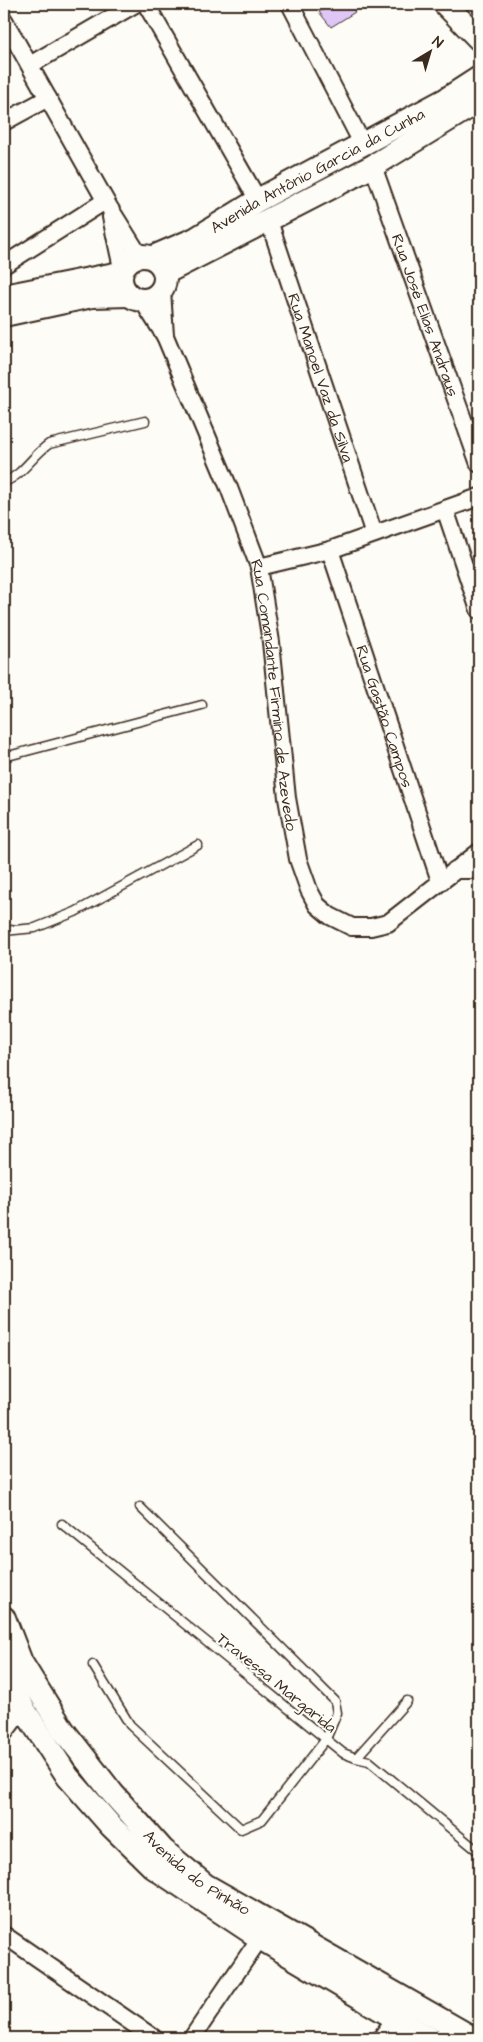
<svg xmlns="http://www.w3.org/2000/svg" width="483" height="2042" font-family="'Architects Daughter',sans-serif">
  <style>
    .shadow { fill: #0003 }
    .building { fill: #dec7f7; stroke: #3b2a1e }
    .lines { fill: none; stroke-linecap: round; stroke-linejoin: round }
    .lane-casing { stroke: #3b2a1e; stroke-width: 11 }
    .street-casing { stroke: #3b2a1e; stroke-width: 20 }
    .secondary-casing { stroke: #3b2a1e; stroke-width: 26 }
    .lane { stroke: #fdfcf7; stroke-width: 8 }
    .street { stroke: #fdfcf7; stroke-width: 16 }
    .secondary { stroke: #fdfcf7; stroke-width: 22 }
    .labels { text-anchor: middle; stroke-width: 4; stroke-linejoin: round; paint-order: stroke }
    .street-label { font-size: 16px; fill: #3b2a1e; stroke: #fdfcf7 }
  </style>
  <rect width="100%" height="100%" fill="#fdfcf7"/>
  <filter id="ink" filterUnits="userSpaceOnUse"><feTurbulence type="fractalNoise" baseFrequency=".02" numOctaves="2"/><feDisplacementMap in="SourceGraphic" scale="10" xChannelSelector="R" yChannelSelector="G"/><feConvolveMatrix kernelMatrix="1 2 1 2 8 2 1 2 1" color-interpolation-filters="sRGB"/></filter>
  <g filter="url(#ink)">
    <path class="shadow" d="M 331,4 L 356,4 L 358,7 L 354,11 L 321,12 Z"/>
    <path class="building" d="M 332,4 L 350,4 L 355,12 L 331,27 L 319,12 Z"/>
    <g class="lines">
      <g class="lane-casing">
        <path id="lane" d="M 4,482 C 23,475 32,456 49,444 L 145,421
          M 4,757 L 202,705
          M 4,931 L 35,928 L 75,912 L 198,845
          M 62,1524 L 343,1753 L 356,1758 L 369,1761 L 479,1852
          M 93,1665 L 130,1725 L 241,1829 L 262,1820 L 326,1739 L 337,1713 L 335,1701 L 140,1507
          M 356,1758 L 407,1701"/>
      </g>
      <g class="street-casing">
        <g id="street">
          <path d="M 146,4 L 258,200"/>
          <path d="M 290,4 L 362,143"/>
          <path d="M 4,20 L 109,207 L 139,255"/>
          <path d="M 30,65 L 135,4"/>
          <path d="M 4,122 L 48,98"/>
          <path id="s1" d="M 373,166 L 479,464"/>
          <path d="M 111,217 L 122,268"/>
          <path id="s2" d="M 269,221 L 374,534"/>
          <path d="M 4,265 L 105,201"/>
          <path d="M 162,290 L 165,336"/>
          <path id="s3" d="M 142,300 L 165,336 L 229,488 L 259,567 L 271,642 L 287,798 L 298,859 L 309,890 L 317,905 L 330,916 L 352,927 L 371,927 L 388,923 L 479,852"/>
          <path d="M 445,509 L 479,610"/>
          <path id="s4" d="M 330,550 L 440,881"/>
          <path d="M 259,567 L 330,550 L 479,497"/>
          <path d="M 455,870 L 479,870"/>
          <path d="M 4,1733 L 23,1708"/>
          <path d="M 4,1935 L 154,2038"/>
          <path d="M 192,2038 L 260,1938"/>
          <path d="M 381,2038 L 395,2019"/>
        </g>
      </g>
      <g class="secondary-casing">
        <g id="secondary">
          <path d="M 445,4 L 479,39"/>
          <circle cx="143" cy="278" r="22"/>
          <path id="s5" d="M 153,257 L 195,239 L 258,200 L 445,100 L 479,78"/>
          <path d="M 165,273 L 373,166 L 479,101"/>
          <path d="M 4,296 L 120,273"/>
          <path d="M 4,315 L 92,296 L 129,295"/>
          <path id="s6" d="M 4,1618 L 21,1662 L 63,1730 L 113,1794 L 163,1850 L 205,1885 L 473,2038"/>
          <path d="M 4,1666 L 23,1708 L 68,1777 L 111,1826 L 153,1867 L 260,1938 L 429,2038"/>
        </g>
      </g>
      <use href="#lane" class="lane"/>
      <use href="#street" class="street"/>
      <use href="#secondary" class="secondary"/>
    </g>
  </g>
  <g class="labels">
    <g class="street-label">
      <text dy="6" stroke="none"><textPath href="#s5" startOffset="186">Avenida Antônio Garcia da Cunha</textPath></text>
      <text dy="6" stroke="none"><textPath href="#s1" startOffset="158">Rua José Elias Andraus</textPath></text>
      <text dy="6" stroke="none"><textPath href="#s2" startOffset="165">Rua Manoel Vaz da Silva</textPath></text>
      <text dy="6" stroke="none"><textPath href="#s3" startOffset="421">Rua Comandante Firmino de Azevedo</textPath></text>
      <text dy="6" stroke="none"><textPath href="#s4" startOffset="175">Rua Gastão Campos</textPath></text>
      <text transform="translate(277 1682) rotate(39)" y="6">Travessa Margarida</text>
      <text dy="6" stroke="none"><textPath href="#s6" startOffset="324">Avenida do Pinhão</textPath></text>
    </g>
  </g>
  <rect width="483" height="2042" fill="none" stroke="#fdfcf7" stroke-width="20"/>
  <rect x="10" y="10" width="463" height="2022" fill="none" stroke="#3b2a1e" stroke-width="2" filter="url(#ink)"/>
  <g transform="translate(430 52) rotate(38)" stroke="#fdfcf7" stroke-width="4" paint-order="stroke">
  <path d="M0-4L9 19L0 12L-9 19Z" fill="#3b2a1e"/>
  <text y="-8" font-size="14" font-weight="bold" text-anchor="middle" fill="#3b2a1e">N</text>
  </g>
</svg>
